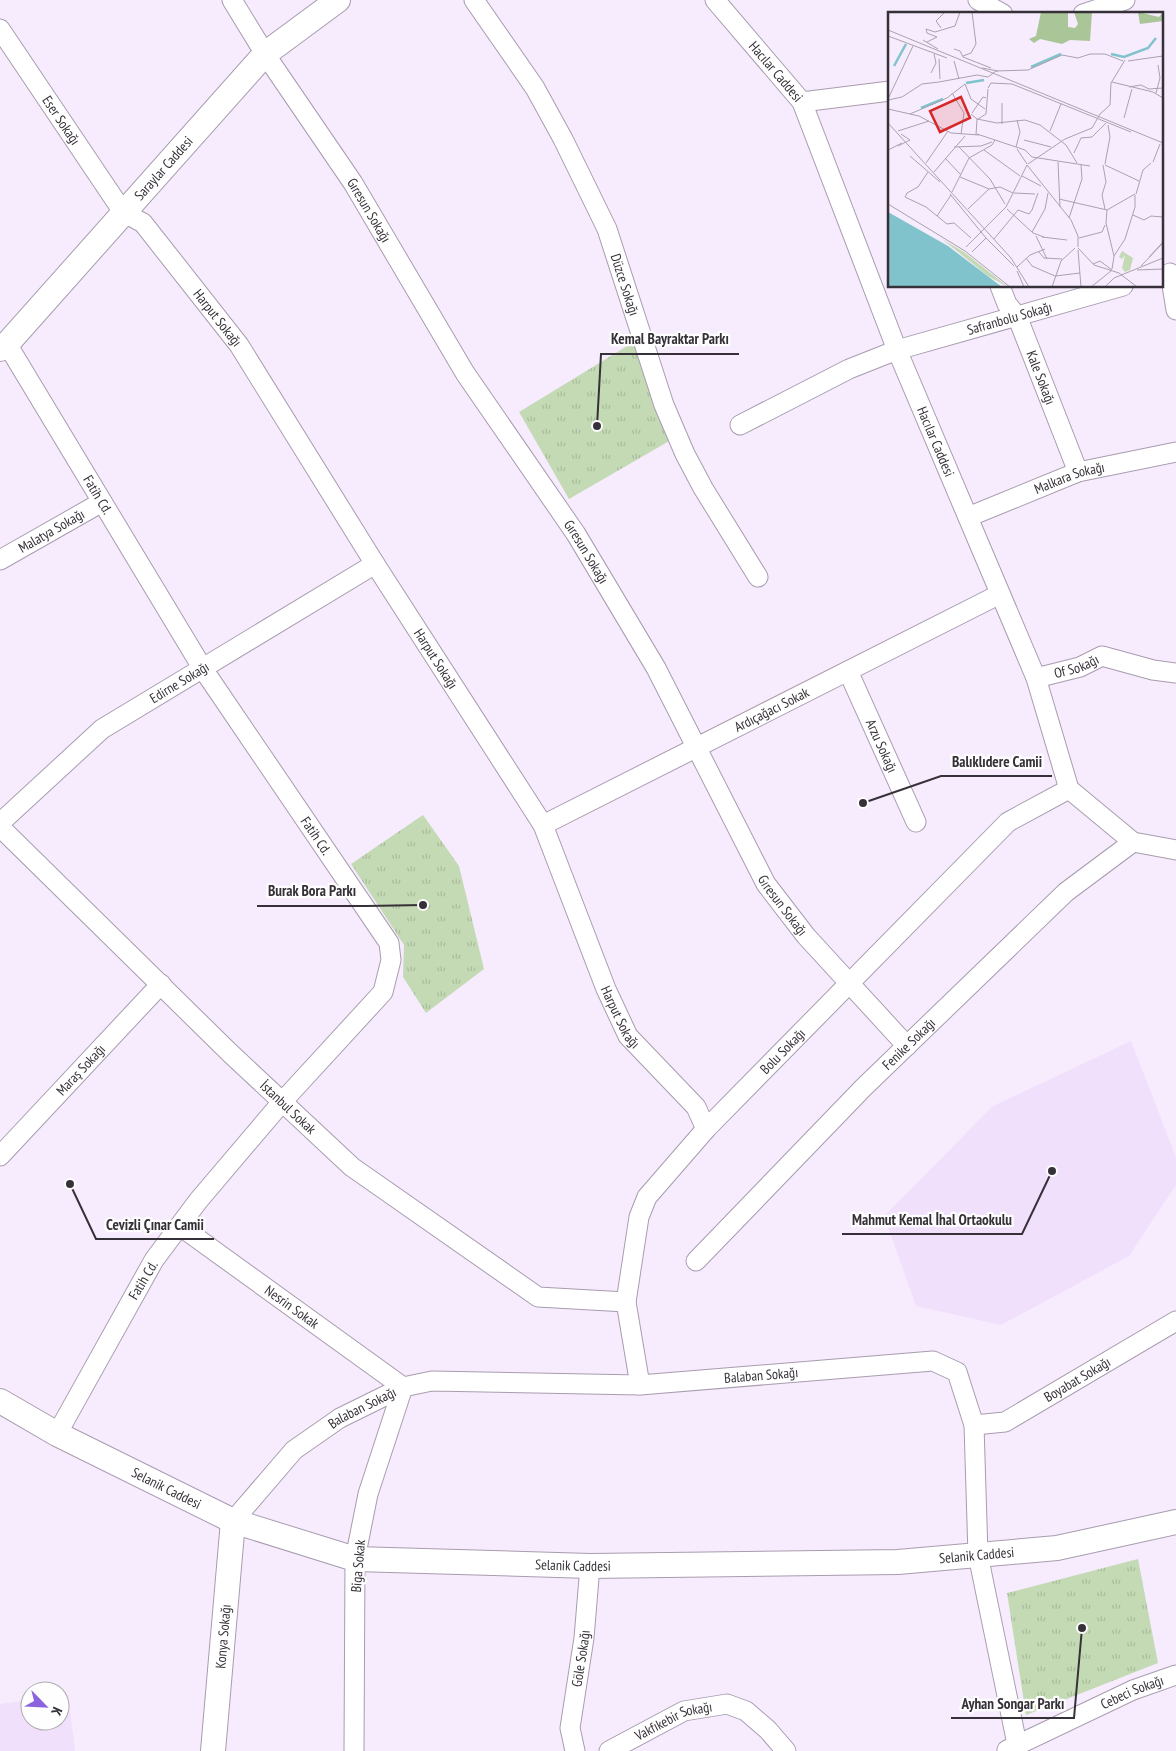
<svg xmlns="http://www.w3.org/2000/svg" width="1176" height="1751" font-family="'PT Sans Narrow',sans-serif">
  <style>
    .built { fill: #f1e0fb }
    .park { fill: url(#park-tufts) }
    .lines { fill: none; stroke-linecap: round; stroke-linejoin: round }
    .minor-casing { stroke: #a89caf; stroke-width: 21 }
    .tertiary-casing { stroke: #a89caf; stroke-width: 26 }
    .minor { stroke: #fff; stroke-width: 19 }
    .tertiary { stroke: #fff; stroke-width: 24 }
    .labels { text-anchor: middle; stroke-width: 4.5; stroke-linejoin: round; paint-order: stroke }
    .street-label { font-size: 14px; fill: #363138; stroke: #fefefe }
    .inset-river { fill: none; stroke: #80c3cd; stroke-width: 2.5 }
    .inset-road { fill: none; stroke: #aaa1ae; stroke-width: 1 }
    .view { fill: #d62828; fill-opacity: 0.15; stroke: #d62828; stroke-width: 2.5 }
    .inset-edge { fill: none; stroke: #363138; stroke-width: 2.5 }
    .leader { fill: none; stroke: #363138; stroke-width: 2 }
    .callout-dot { fill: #363138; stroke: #fefefe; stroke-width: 2 }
    .callout-label { font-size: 15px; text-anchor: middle; font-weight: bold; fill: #363138; stroke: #fefefe; stroke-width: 4.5; stroke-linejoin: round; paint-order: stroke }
  </style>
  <defs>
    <pattern id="park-tufts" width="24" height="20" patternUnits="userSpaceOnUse" patternTransform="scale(1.25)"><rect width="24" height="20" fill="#c4dab5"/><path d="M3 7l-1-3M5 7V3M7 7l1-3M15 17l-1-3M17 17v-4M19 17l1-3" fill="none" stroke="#a9bc9c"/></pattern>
  </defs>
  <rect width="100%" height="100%" fill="#f7ecfd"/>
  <path class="built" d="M 1131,1041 L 1176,1157 L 1176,1185 L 1129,1256 L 1001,1325 L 916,1306 L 884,1216 L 993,1106 Z
    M 68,1695 L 75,1751 L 0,1751 L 0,1704 L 30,1700 L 30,1721 L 60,1721 L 60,1696 Z"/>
  <path class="park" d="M 637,340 L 671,440 L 569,499 L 519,412 Z
    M 423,815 L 459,866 L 484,969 L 426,1013 L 403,977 L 404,945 L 351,864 Z
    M 1138,1559 L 1158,1663 L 1026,1715 L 1007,1593 Z"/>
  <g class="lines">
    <g class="minor-casing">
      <g id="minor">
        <path id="s1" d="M 232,0 L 265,54 L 353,183 L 465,373 L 576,534 L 656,668 L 766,884 L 806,936 L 907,1046"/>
        <path id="s2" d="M 474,0 L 535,88 L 563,139 L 607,229 L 664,405 L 685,454 L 703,488 L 758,577"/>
        <path id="s3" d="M 715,0 L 802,102 L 897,350 L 1036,678 L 1069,789 L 1133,842 L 1176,850"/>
        <path d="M 978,0 L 1003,14"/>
        <path d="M 1083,14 L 1125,0"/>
        <path id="s4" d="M 0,29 L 123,212 L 143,223 L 239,345 L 375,564 L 543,825 L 606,989 L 628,1036 L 696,1107 L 706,1129"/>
        <path d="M 802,102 L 890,91"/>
        <path d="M 1170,273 L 1176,310"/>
        <path id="s5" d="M 1000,286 L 1007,304 L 1017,316 L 1078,472"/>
        <path id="s6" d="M 7,344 L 203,669 L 389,943 L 391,960 L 383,992 L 282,1102 L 198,1201 L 154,1260 L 57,1434"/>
        <path id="s7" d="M 740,425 L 849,369 L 897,350 L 1123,286"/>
        <path id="s8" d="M 968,517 L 1078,472 L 1176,452"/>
        <path id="s9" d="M 0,560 L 102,502"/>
        <path id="s10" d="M 848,671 L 916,822"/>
        <path id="s11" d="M 1036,678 L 1080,667 L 1102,656 L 1153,670 L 1176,673"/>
        <path id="s12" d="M 0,823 L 102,729 L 375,564"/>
        <path id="s13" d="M 543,825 L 1000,594"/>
        <path id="s14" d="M 0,827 L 230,1053 L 352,1167 L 538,1297 L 626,1302"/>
        <path id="s15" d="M 0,1156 L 161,984"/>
        <path id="s16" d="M 180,1226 L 403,1387 L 368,1494 L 355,1559 L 354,1751"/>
        <path id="s17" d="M 696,1261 L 863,1088 L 1066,892 L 1133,842"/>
        <path id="s18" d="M 640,1385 L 626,1302 L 639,1217 L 647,1197 L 706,1129 L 1008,822 L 1069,789"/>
        <path id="s19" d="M 974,1425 L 1005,1422 L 1176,1321"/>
        <path id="s20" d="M 233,1521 L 294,1450 L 340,1418 L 403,1387 L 432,1381 L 640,1385 L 933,1361 L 957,1372 L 974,1425 L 978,1555 L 1017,1744"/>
        <path id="s21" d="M 1007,1750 L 1133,1690 L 1176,1675"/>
        <path id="s22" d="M 575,1751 L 570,1728 L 584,1638 L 590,1566"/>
        <path id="s23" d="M 609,1751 L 684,1711 L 727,1704 L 746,1711 L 768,1730 L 786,1751"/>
      </g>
    </g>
    <g class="tertiary-casing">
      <g id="tertiary">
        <path id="s24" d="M 0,349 L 7,344 L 265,54 L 338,0"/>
        <path id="s25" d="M 0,1401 L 57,1434 L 233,1521 L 355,1559 L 590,1566 L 898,1562 L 1057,1548 L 1176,1522"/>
        <path id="s26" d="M 213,1751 L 233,1521"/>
      </g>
    </g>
    <use href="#minor" class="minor"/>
    <use href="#tertiary" class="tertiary"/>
  </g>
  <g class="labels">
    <g class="street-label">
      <text dy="5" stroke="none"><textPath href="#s3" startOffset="94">Hacılar Caddesi</textPath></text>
      <text dy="5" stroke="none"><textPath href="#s4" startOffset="110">Eser Sokağı</textPath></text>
      <text dy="5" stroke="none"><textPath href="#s24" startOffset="244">Saraylar Caddesi</textPath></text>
      <text dy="5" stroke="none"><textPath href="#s1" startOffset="251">Gıresun Sokağı</textPath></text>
      <text dy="5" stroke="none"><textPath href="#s2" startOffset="324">Düzce Sokağı</textPath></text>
      <text dy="5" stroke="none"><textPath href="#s4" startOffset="364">Harput Sokağı</textPath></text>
      <text dy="5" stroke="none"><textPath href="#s7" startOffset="291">Safranbolu Sokağı</textPath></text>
      <text dy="5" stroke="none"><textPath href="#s5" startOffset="101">Kale Sokağı</textPath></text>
      <text dy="5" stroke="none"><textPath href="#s3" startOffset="499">Hacılar Caddesi</textPath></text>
      <text dy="5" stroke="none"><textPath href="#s8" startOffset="109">Malkara Sokağı</textPath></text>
      <text dy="5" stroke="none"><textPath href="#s6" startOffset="176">Fatih Cd.</textPath></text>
      <text dy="5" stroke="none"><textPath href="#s9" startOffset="59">Malatya Sokağı</textPath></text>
      <text dy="5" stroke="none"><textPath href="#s1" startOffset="656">Gıresun Sokağı</textPath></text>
      <text dy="5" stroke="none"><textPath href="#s4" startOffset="769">Harput Sokağı</textPath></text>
      <text dy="5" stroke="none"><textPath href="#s11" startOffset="42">Of Sokağı</textPath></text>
      <text dy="5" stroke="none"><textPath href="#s12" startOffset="229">Edirne Sokağı</textPath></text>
      <text dy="5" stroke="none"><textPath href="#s13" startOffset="256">Ardıçağacı Sokak</textPath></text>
      <text dy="5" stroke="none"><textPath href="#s10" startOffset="82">Arzu Sokağı</textPath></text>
      <text dy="5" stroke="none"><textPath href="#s6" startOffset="581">Fatih Cd.</textPath></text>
      <text dy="5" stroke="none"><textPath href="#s1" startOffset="1061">Gıresun Sokağı</textPath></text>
      <text dy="5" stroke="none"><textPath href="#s4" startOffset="1174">Harput Sokağı</textPath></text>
      <text dy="5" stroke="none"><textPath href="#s17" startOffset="304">Fenike Sokağı</textPath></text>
      <text dy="5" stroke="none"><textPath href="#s18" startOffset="391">Bolu Sokağı</textPath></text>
      <text dy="5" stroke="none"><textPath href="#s15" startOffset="118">Maraş Sokağı</textPath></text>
      <text dy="5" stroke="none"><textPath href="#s14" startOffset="402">İstanbul Sokak</textPath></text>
      <text transform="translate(143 1280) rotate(-59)" y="5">Fatih Cd.</text>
      <text dy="5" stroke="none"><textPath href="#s16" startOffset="138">Nesrin Sokak</textPath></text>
      <text dy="5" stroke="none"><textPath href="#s20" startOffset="579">Balaban Sokağı</textPath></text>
      <text dy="5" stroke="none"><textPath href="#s19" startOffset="115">Boyabat Sokağı</textPath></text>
      <text dy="5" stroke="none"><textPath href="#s20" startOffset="174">Balaban Sokağı</textPath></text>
      <text dy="5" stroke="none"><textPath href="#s25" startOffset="188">Selanik Caddesi</textPath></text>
      <text dy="5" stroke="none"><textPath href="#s25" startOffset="1012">Selanik Caddesi</textPath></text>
      <text dy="5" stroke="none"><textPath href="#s25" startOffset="608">Selanik Caddesi</textPath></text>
      <text transform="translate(358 1566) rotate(-85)" y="5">Biga Sokak</text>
      <text dy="5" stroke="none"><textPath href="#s26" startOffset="115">Konya Sokağı</textPath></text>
      <text dy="5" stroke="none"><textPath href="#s22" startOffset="94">Göle Sokağı</textPath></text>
      <text dy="5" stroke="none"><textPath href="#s21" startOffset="138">Cebeci Sokağı</textPath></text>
      <text dy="5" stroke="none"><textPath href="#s23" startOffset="72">Vakfıkebir Sokağı</textPath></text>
    </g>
  </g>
  <g transform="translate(888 12)">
    <rect width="275" height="275" fill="#f7ecfd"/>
    <path d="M 234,239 L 245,246 L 242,258 L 237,260 L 234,256 L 237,243 L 234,247 L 231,245 Z" fill="#c4dab5"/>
    <path d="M 153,0 L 180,0 L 180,15 L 187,16 L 190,12 L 186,0 L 204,0 L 202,29 L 182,28 L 174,32 L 152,27 L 146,31 L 141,27 L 148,24 ZM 250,0 L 271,5 L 275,0 L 275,9 L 252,12 Z" fill="#aac597"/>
    <path d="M 54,227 L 76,240 L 120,275 L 100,264 Z" fill="#c4dab5"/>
    <path d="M 0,200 L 60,234 L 114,275 L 0,275 Z" fill="#80c3cd"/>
    <path class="inset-river" d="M 223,42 L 236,45 L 260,36 L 268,26M 6,54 L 18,32M 143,55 L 173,42M 78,71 L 96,68M 33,96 L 55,87"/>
    <path class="inset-road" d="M 53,16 L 48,9 L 57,0M 0,18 L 275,131M 0,24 L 59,46M 35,28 L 50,37M 39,30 L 49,25 L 39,21 L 38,17 L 47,20 L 67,14 L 72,0M 66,37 L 72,39 L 75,45 L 103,56M 75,44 L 83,41 L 88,32 L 84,0M 51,47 L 52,67M 66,49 L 71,67M 240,49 L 275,44M 94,56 L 110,59M 43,61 L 48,51 L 46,42M 51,70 L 89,63 L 100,65 L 108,59 L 140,58 L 174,43 L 190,46 L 202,42 L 217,42 L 235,49M 224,70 L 265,80 L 275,86M 241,75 L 253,73 L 261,77 L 275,76M 100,76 L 103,71 L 124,72 L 243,120M 64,81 L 76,101 L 73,122M 268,81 L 272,66 L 270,53M 0,87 L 25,34M 0,88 L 14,85 L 34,72 L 51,70M 114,91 L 114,112M 0,97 L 31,104 L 63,121 L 91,123M 84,101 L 95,85 L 98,86M 22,102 L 59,86 L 77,72 L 83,87 L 97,97M 83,102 L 89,107 L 109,111 L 137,108 L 152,113 L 178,133 L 189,151M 236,106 L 244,77M 90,107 L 98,102 L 100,77M 0,111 L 123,246 L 141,275M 10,119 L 41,109M 162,119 L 173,92M 89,122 L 137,138 L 144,145 L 202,154M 88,123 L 89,107M 136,128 L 163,135M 10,134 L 22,128 L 13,122M 66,135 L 93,134 L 104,130M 71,135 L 102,167 L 117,192M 128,135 L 132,120 L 129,108M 129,137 L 139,152M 0,138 L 14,131M 96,138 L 132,164M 186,141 L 193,126 L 204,125 L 218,111M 22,144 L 52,170M 57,146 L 73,163M 170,150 L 172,195M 265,150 L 272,132M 38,151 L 60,119M 140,152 L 177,127 L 204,116 L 212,102 L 222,93 L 223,71 L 237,48M 217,152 L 222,125 L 220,113M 139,153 L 183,208 L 190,224 L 190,235M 215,153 L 218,170 L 214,183 L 217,197M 217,153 L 251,169M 40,160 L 30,175 L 19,181 L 17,185 L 38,195 L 59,212 L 66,211 L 83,226M 46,160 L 77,124M 134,164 L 153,174M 72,165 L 101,177M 64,180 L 81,146 L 104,133 L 107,128M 126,181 L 147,182M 62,182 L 98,226 L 126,254M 248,182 L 255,158 L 263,151M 171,187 L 219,198M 0,192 L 77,239 L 122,275M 80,197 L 101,177 L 112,175 L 125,181M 119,197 L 145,221 L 156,225M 144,198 L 150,181M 219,198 L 218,211 L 226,244 L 224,257M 219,198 L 247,182M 245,203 L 256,208 L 263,204 L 275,205M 49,204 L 63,183M 181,206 L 194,167 L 193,153M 144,220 L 157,197 L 160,181M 148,224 L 159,247M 154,225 L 179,228M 191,226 L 214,220 L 217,213M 106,227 L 130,198 L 141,202 L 144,198M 78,235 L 118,195 L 139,153M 190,236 L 206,253 L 231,261 L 249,275M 190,238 L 193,275M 84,240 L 98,226M 151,240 L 156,246 L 174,247M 226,244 L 237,227 L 247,195 L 247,183M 138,246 L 144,254 L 167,264 L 192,261M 205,252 L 212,249 L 224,258M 253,254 L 273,233 L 275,230 L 261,245M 129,255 L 142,243 L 157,237M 249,258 L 275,257M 129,259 L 136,275M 164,275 L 173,249 L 187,236M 203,275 L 223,259M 217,275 L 226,266 L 275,246"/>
    <path class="view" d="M 73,85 L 82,106 L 52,120 L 42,99 Z"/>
    <rect width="275" height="275" class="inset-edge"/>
  </g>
  <path class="leader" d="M597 426L601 354H739M863 803L941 776H1052M423 905L366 906H257M1052 1171L1022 1234H842M70 1184L96 1239H214M1082 1628L1074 1718H951"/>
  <g class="callout-dot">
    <circle cx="597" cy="426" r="5"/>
    <circle cx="863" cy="803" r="5"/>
    <circle cx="423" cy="905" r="5"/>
    <circle cx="1052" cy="1171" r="5"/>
    <circle cx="70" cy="1184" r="5"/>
    <circle cx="1082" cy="1628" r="5"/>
  </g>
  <g class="callout-label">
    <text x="670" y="344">Kemal Bayraktar Parkı</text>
    <text x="997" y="767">Balıklıdere Camii</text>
    <text x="312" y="896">Burak Bora Parkı</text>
    <text x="932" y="1225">Mahmut Kemal İhal Ortaokulu</text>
    <text x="155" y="1230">Cevizli Çınar Camii</text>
    <text x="1013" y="1709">Ayhan Songar Parkı</text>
  </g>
  <g transform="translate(45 1706) rotate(114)"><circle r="24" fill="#fefefe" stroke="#aeacaf"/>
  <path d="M0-4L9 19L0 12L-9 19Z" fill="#8c63dd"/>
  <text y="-8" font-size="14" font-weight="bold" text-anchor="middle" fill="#363138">K</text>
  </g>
</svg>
